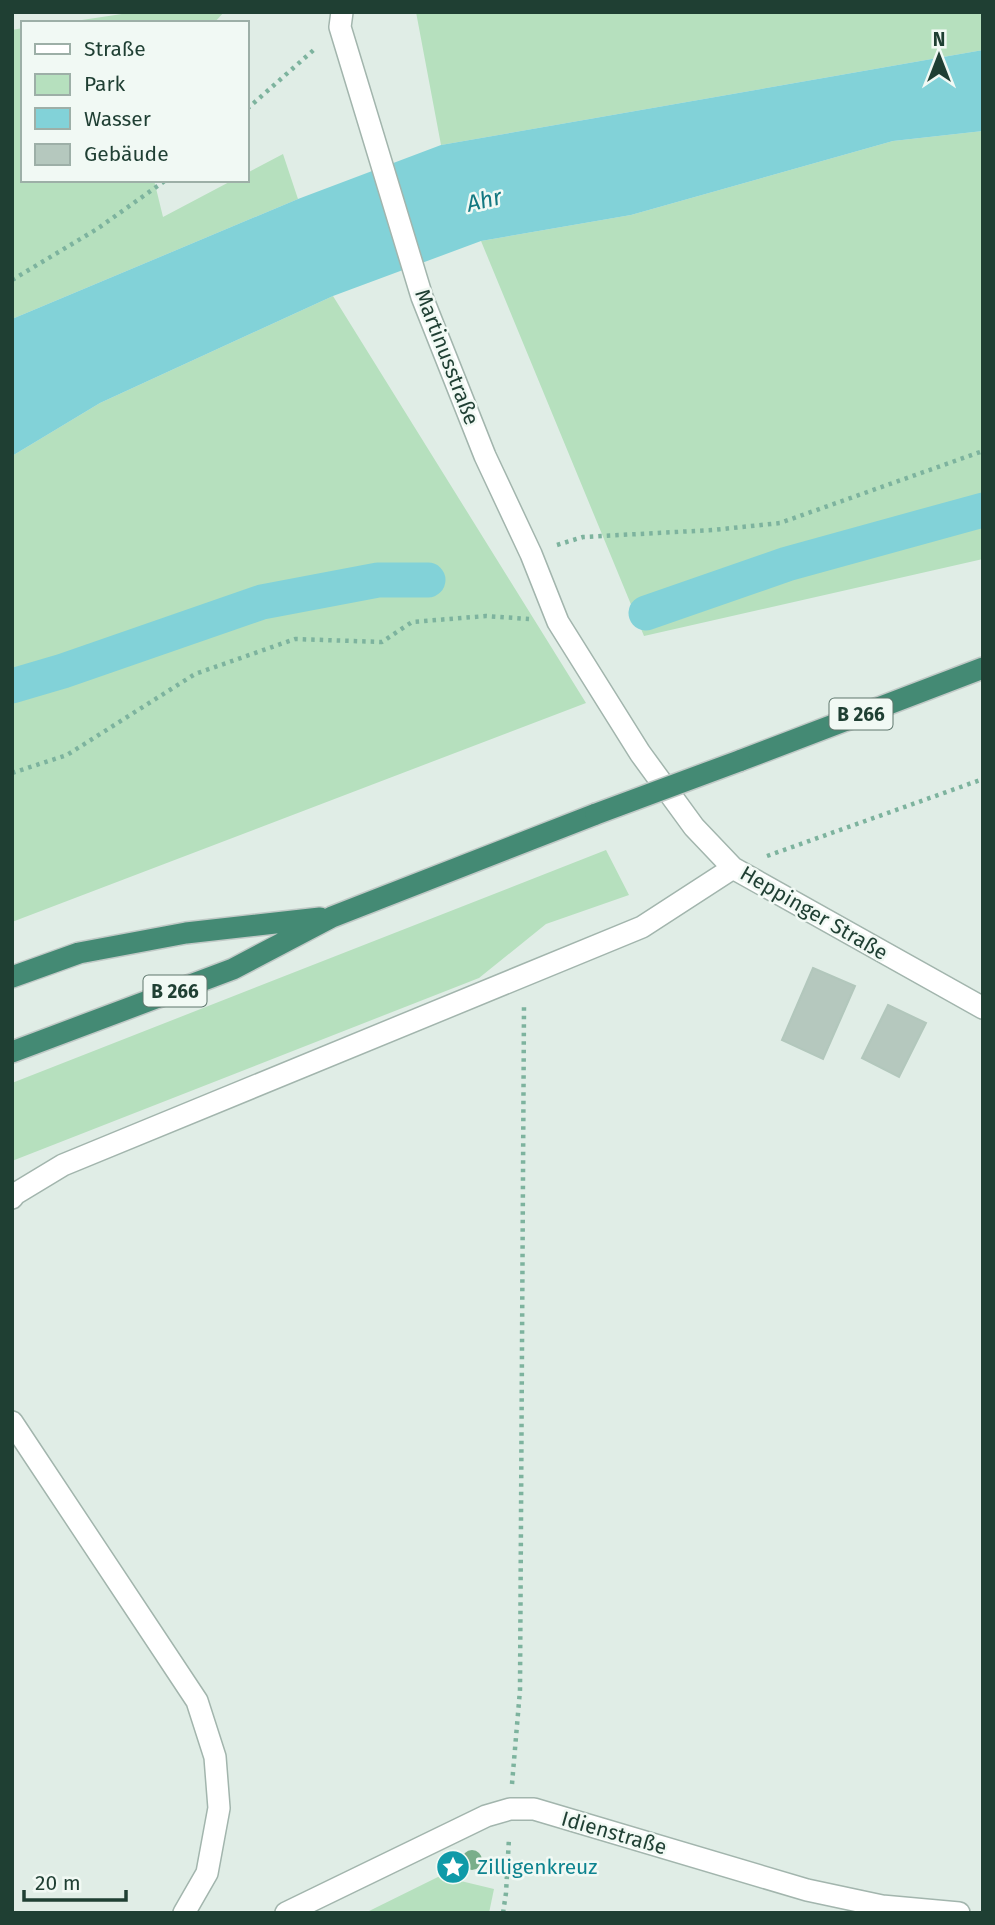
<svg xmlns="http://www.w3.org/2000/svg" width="995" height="1925" font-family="'Fira Sans',sans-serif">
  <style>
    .green { fill: #b6e0be }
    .water { fill: #82d2d8 }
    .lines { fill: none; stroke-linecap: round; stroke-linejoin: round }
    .canal { stroke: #82d2d8; stroke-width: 35 }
    .building { fill: #b5c8be; stroke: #b2c7bc; stroke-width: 2 }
    .minor-casing { stroke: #a2b5ad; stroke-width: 24 }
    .trunk-casing { stroke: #c0c9c6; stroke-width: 24 }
    .path { stroke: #7db39e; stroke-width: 4.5; stroke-dasharray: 3.5 5; stroke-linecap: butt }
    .minor { stroke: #fff; stroke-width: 21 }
    .trunk { stroke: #448a74; stroke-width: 21 }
    .trunk-bridge-casing { stroke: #c0c9c6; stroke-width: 24; stroke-linecap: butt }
    .trunk-bridge { stroke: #448a74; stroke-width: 21 }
    .tree { fill: #79ae8a }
    .labels { text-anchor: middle; stroke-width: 5; stroke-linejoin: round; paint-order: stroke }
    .shield { fill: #f1f9f4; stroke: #5e776d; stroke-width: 2 }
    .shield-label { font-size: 19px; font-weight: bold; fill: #1f3f33 }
    .street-label { font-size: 21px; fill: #1f3f33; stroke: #f1f9f4 }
    .culture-label { font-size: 21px; fill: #0d838f; stroke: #f1f9f4; text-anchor: start }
    .water-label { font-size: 23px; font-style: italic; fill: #137881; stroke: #f1f9f4 }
  </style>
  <rect width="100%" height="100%" fill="#e0ede6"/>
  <path class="green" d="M 135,12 L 224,12 L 214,23 L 62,23 Z
    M 416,12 L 983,12 L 983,50 L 441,145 Z
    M 23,28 L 23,180 L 154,180 L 163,217 L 233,180 L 247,180 L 247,173 L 283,154 L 298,199 L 12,319 L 12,30 Z
    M 983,131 L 983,559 L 644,636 L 481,241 L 631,215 L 893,141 Z
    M 333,296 L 586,703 L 12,922 L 12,456 L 100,403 Z
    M 606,850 L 629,895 L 546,924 L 479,978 L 12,1161 L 12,1083 Z
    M 440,1876 L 494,1889 L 489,1913 L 365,1913 Z"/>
  <path class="water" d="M 983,50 L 983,131 L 893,141 L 631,215 L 481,241 L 333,296 L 100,403 L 12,456 L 12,319 L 298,199 L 441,145 Z"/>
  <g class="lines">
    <path class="canal" d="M 646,613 L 787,564 L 983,510
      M 12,686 L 63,671 L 262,602 L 378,580 L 428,580"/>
  </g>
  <path class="building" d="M 813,968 L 855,986 L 823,1059 L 782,1040 Z
    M 888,1005 L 926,1023 L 899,1077 L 862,1058 Z"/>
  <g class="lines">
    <g class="minor-casing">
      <path id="minor" d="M 342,12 L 340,27 L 422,297 L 485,456 L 531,554 L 558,622 L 640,753 L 694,827 L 733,868 L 983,1008
        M 12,1198 L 15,1194 L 63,1165 L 642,927 L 733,868
        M 12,1422 L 197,1701 L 215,1757 L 219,1808 L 207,1873 L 184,1913
        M 286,1913 L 486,1816 L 510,1809 L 534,1809 L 807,1890 L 882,1906 L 959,1913"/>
    </g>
    <g class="trunk-casing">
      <path id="trunk" d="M 739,761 L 983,668
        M 12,977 L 79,953 L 186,933 L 320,918
        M 12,1052 L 233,969 L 332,917 L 596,814"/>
    </g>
    <path class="path" d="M 247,109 L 317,47
      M 12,280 L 97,229 L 166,180
      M 557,545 L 583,537 L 713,530 L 780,523 L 983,451
      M 12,773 L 67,755 L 195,674 L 295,639 L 382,642 L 412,622 L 486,616 L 529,619
      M 767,856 L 983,779
      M 512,1784 L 520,1690 L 524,1006
      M 503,1913 L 506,1893 L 509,1838"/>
    <use href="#minor" class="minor"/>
    <use href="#trunk" class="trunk"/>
    <g class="trunk-bridge-casing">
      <path id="trunk-bridge" d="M 596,814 L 739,761"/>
    </g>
    <use href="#trunk-bridge" class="trunk-bridge"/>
  </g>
  <circle class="tree" cx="472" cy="1860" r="10"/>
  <defs>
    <g id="sight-disc" transform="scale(1.75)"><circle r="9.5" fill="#0f9aa8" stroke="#f1f9f4"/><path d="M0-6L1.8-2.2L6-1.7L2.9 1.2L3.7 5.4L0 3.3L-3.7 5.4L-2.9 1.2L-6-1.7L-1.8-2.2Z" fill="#fff"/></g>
  </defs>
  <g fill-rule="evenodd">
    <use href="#sight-disc" x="453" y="1867"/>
  </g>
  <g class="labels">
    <g class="shield">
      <rect x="829.5" y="698.5" width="63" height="31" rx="5"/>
      <rect x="143.5" y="975.5" width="63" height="31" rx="5"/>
    </g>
    <g class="shield-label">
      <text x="861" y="721">B 266</text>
      <text x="175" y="998">B 266</text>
    </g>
    <g class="street-label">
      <text transform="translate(447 357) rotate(69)" y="7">Martinusstraße</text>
      <text transform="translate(814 913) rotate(30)" y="7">Heppinger Straße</text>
      <text transform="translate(614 1833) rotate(16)" y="7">Idienstraße</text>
    </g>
    <g class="culture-label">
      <text x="477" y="1874">Zilligenkreuz</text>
    </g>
    <g class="water-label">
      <text transform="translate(484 200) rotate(-13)" y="8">Ahr</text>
    </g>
  </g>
  <rect width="995" height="1925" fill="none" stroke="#1f3f33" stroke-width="28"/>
  <rect x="21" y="21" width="228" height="161" fill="#f1f9f4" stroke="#9dafa7" stroke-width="2"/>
  <rect x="35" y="44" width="35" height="10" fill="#ffffff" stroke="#9dafa7" stroke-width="2"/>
  <text x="84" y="56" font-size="21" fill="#1f3f33">Straße</text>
  <rect x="35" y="74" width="35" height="21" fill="#b6e0be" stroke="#9dafa7" stroke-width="2"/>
  <text x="84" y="91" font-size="21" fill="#1f3f33">Park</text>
  <rect x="35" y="108" width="35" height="21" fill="#82d2d8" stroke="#9dafa7" stroke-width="2"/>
  <text x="84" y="126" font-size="21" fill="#1f3f33">Wasser</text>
  <rect x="35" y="144" width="35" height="21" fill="#b5c8be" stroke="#9dafa7" stroke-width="2"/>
  <text x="84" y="161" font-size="21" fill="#1f3f33">Gebäude</text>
  <g transform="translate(939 56)" stroke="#f1f9f4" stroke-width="5" paint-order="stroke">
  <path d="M0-5L12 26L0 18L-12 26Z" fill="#1f3f33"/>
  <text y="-10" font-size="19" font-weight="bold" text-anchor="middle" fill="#1f3f33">N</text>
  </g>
  <path d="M24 1890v10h102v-10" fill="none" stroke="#1f3f33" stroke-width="3.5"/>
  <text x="35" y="1890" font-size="21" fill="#1f3f33" stroke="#f1f9f4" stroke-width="5" paint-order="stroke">20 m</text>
</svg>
